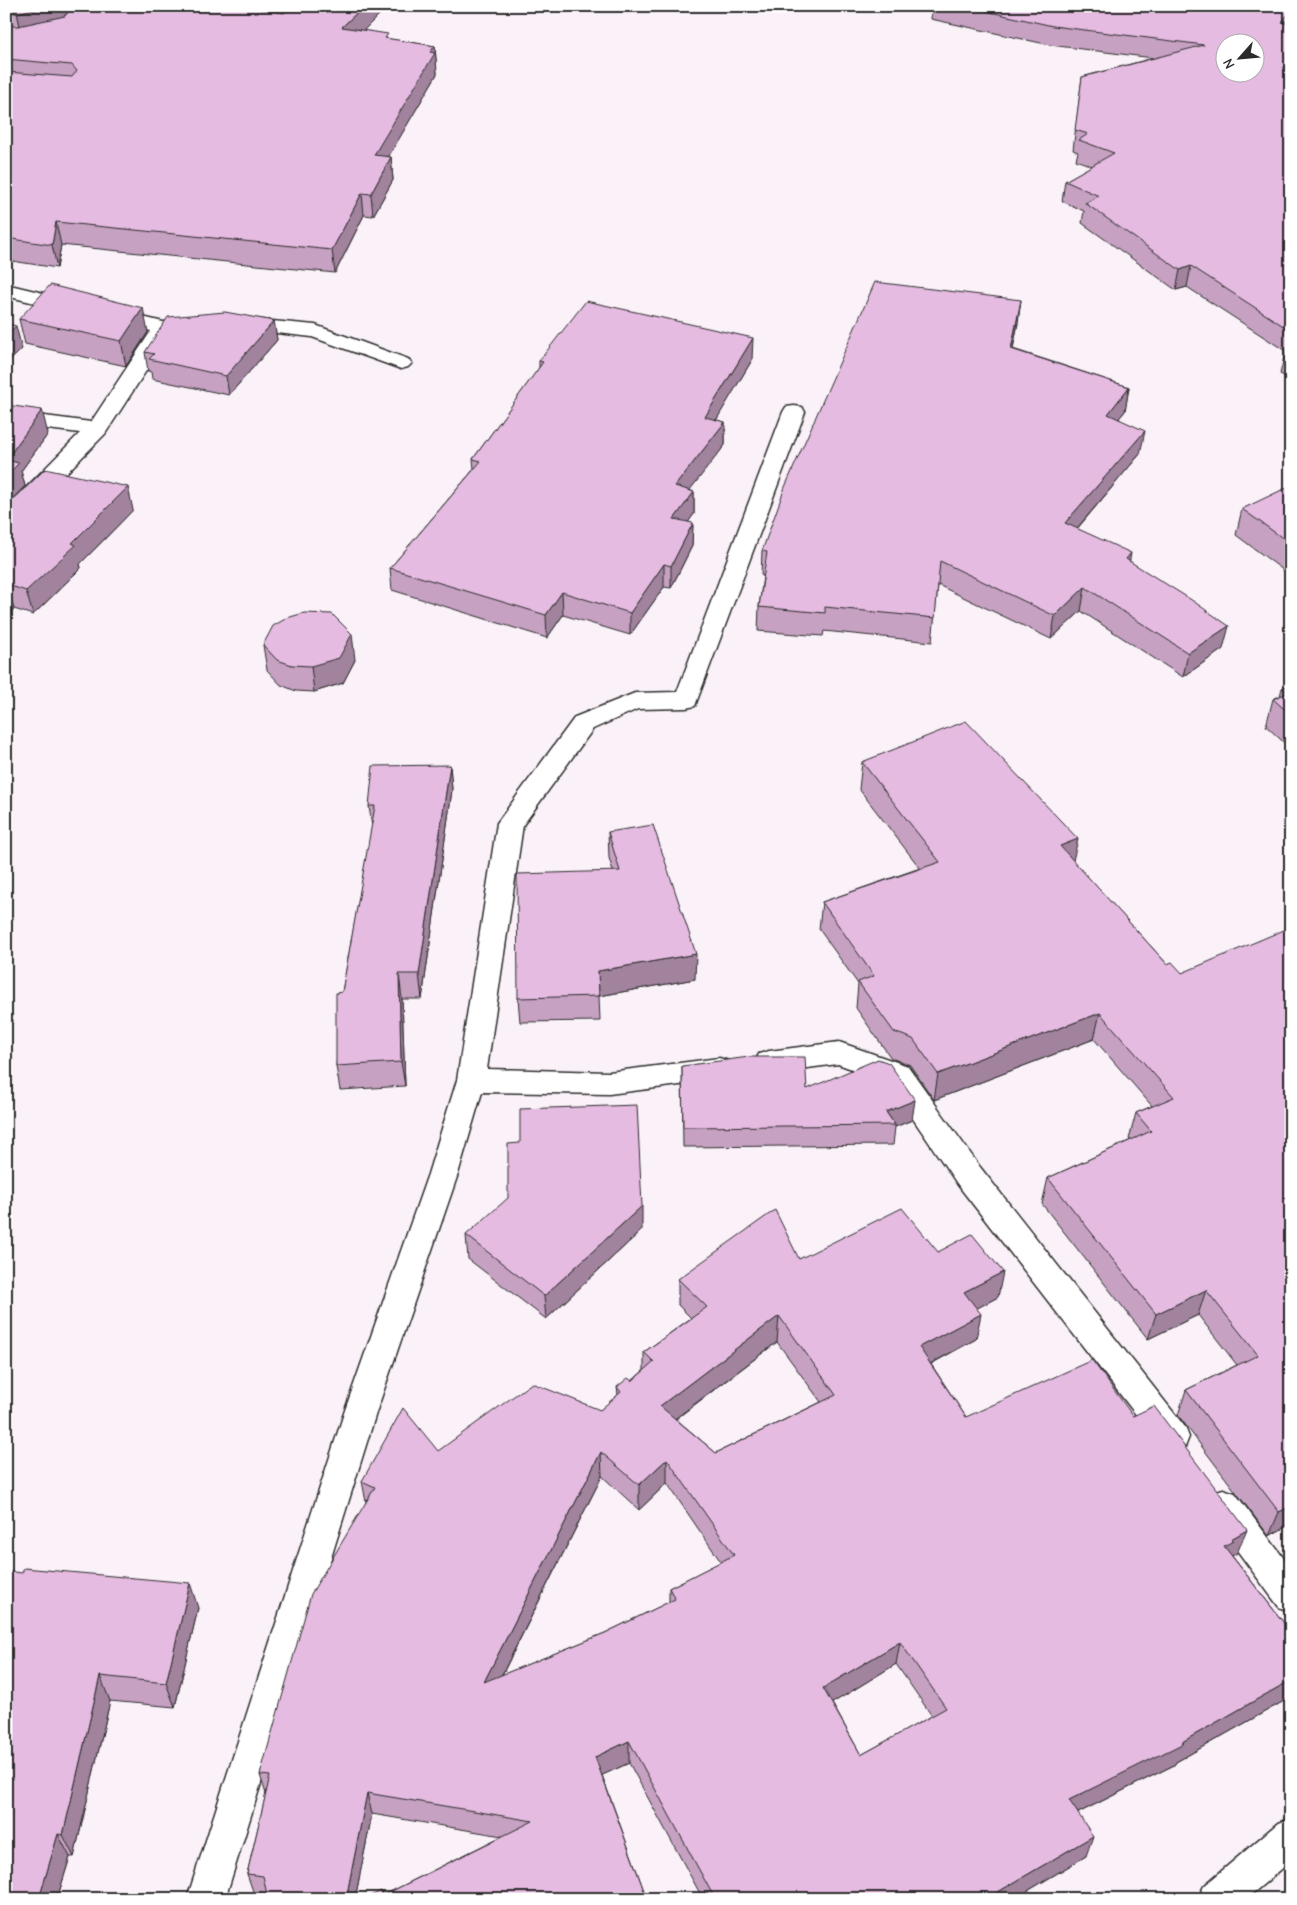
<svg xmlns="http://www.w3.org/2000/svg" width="1297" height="1905" font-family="'Comic Neue',sans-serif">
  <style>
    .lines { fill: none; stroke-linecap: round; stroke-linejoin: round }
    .minor-casing { stroke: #2b2b2b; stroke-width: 3 }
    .minor { fill: #fff; fill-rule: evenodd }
    .wall { fill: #c6a1c2; stroke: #2b2b2b; fill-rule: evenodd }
    .shaded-wall { fill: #a1839e; stroke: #2b2b2b }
    .building { fill: #e6bbe2; stroke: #2b2b2b; fill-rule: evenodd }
  </style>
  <rect width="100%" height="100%" fill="#faf1f9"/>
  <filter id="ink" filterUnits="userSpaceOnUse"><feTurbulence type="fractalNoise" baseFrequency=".02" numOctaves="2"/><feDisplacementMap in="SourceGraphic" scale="10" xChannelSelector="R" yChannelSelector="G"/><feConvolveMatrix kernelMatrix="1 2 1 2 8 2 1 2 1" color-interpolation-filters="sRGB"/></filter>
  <g filter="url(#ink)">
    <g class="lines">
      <g class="minor-casing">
        <path id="minor" d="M 6,284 L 163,322 L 199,319 L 206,321 L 209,325 L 206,329 L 170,334 L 105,434 L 14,526 L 6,528 L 6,508 L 80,433 L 6,424 L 6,411 L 91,422 L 151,331 L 6,296 Z
          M 239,318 L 315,325 L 408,359 L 412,363 L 408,367 L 401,369 L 312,337 L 232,328 L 229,324 L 232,320 Z
          M 794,406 L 802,407 L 805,412 L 695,706 L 686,708 L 638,709 L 593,729 L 523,825 L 487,1069 L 609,1072 L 719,1058 L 729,1061 L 733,1069 L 729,1077 L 719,1080 L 609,1094 L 482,1092 L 458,1174 L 376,1413 L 225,1899 L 187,1899 L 344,1413 L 428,1174 L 457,1080 L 497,823 L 575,717 L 635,693 L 677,692 L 783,412 L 786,407 Z
          M 839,1042 L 908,1066 L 980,1167 L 1185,1427 L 1189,1437 L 1185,1447 L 1173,1452 L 1161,1447 L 958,1185 L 888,1082 L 838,1064 L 769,1073 L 759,1070 L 755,1062 L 759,1054 L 769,1051 Z
          M 1223,1489 L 1235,1493 L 1291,1568 L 1291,1612 L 1279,1607 L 1211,1515 L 1206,1504 L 1211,1493 Z
          M 1291,1818 L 1291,1861 L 1246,1899 L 1198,1899 L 1204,1886 L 1278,1823 Z"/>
      </g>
      <use href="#minor" class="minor"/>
    </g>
    <path class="wall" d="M 6,6 L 64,16 L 284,13 L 290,6 L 388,6 L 363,31 L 389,39 L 435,46 L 437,74 L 388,157 L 391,157 L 393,180 L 373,216 L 364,215 L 335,273 L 61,245 L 57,268 L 6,260 Z
      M 923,6 L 1291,6 L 1291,379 L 1280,374 L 1285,353 L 1287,352 L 1187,287 L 1176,290 L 1082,223 L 1084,211 L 1062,201 L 1065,181 L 1092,166 L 1076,160 L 1078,152 L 1073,150 L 1082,77 L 1153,58 L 1050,45 L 931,19 L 932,7 Z
      M 19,319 L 148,332 L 126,366 L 25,344 Z
      M 274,321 L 277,340 L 229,395 L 152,379 L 151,372 L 148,371 L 145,352 Z
      M 1018,323 L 1013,349 L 1129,387 L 1125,411 L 1119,418 L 1140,454 L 1077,529 L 1130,561 L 1223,649 L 1183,677 L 1081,611 L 1051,639 L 938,585 L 932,642 L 824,631 L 823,636 L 758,631 L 759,607 L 763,576 L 761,575 L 762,551 Z
      M 752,360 L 716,420 L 725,422 L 725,445 L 689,490 L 694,492 L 694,514 L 688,522 L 693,523 L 692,546 L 671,588 L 664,587 L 630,635 L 563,615 L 547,638 L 392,590 L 390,568 L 474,469 L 473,459 L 539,368 L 539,361 Z
      M 6,405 L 48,434 L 21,471 L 25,486 L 7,504 L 133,510 L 80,564 L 81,568 L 33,615 L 14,609 L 6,615 Z
      M 1291,491 L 1291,576 L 1236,535 L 1242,509 Z
      M 263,645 L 355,660 L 343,683 L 314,692 L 296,691 L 281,685 L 267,670 Z
      M 1291,685 L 1291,749 L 1266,726 L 1273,699 L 1280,696 L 1282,688 Z
      M 862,762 L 1073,861 L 1167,964 L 1182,973 L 1291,1524 L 1269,1536 L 1178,1415 L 1186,1390 L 1237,1365 L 1198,1315 L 1148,1339 L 1042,1204 L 1048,1178 L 1131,1140 L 1129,1139 L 1136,1113 L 1152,1106 L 1094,1039 L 934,1100 L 910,1065 L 891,1058 L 856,1008 L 858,984 L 819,929 L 822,902 L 920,868 L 859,789 Z
      M 450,765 L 452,790 L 422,999 L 402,999 L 405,1086 L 340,1090 L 336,1066 L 342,992 L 372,827 L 369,806 Z
      M 608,832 L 695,979 L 599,996 L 600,1021 L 520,1022 L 518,998 L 613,871 L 609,858 Z
      M 682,1066 L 807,1089 L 912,1120 L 895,1127 L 893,1145 L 683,1147 Z
      M 642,1230 L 546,1319 L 468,1259 L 466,1235 Z
      M 938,1252 L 998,1297 L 977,1308 L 976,1339 L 931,1364 L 966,1417 L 1133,1416 L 1237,1553 L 1232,1556 L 1291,1632 L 1291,1697 L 1176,1762 L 1174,1765 L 1078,1813 L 1086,1856 L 1014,1899 L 703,1899 L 629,1763 L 602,1775 L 647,1899 L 382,1896 L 502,1836 L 372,1814 L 355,1899 L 268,1899 L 267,1896 L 254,1894 L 247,1874 L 266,1794 L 260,1775 L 366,1502 L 362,1481 L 438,1451 L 600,1410 L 618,1395 L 617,1387 L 632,1381 L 644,1370 L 644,1352 L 691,1318 L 678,1305 L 678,1279 L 799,1259 ZM 777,1342 L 821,1402 L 716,1453 L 676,1419 ZM 602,1476 L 639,1510 L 667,1483 L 721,1562 L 669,1588 L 669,1602 L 605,1633 L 502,1675 ZM 896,1664 L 932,1716 L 861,1755 L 832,1703 Z
      M 6,1571 L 198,1608 L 175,1707 L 110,1701 L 74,1857 L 70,1857 L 57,1899 L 6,1899 Z"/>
    <path class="shaded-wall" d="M 46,6 L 73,6 L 56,26 L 22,34 L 17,13 Z
      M 364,6 L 388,6 L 345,49 L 342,27 Z
      M 1291,10 L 1291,24 L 1278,41 L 1282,22 Z
      M 435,46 L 437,74 L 376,178 L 374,155 L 430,52 Z
      M 391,157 L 393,180 L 373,216 L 371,194 Z
      M 362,193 L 364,215 L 335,273 L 332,250 Z
      M 56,222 L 61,245 L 57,268 L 52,245 Z
      M 1191,266 L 1187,287 L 1176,290 L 1180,270 Z
      M 1021,300 L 1018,323 L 1008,372 L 1011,349 Z
      M 143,308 L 148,332 L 126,366 L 121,341 Z
      M 274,321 L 277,340 L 229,395 L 226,376 Z
      M 16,326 L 22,349 L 6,365 L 6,336 Z
      M 753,338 L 752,360 L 705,439 L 705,417 Z
      M 1129,387 L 1125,411 L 1104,437 L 1108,414 Z
      M 42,410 L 48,434 L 21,471 L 25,486 L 6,505 L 6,460 Z
      M 725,422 L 725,445 L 675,509 L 675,486 Z
      M 1145,431 L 1140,454 L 1061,547 L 1065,523 Z
      M 128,487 L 133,510 L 80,564 L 81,568 L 33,615 L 26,591 L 72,543 Z
      M 694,492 L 694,514 L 674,542 L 674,519 Z
      M 693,523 L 692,546 L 671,588 L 671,566 Z
      M 1131,553 L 1127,577 L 1126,559 Z
      M 664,564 L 664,587 L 630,635 L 630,613 Z
      M 8,585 L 14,609 L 6,615 L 6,586 Z
      M 1085,587 L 1081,611 L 1051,639 L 1055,616 Z
      M 562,592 L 563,615 L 547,638 L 546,615 Z
      M 1229,626 L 1223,649 L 1183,677 L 1188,653 Z
      M 352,634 L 355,660 L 343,683 L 314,692 L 311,666 Z
      M 450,765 L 452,790 L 422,999 L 419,974 Z
      M 1078,839 L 1072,865 L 1060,846 Z
      M 696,954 L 695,979 L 599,996 L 598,971 Z
      M 399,974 L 402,999 L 405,1086 L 401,1062 Z
      M 1100,1013 L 1094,1039 L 934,1100 L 938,1074 Z
      M 915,1100 L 912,1120 L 895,1127 L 895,1125 L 886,1112 Z
      M 642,1206 L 642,1230 L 546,1319 L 544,1296 Z
      M 1003,1272 L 998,1297 L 959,1318 L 964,1292 Z
      M 1206,1290 L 1198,1315 L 1148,1339 L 1156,1314 Z
      M 981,1314 L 976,1339 L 915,1372 L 919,1347 Z
      M 779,1316 L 777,1342 L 660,1430 L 660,1406 Z
      M 601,1452 L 602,1476 L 487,1704 L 484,1682 Z
      M 667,1459 L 667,1483 L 639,1510 L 639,1485 Z
      M 1291,1506 L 1291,1524 L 1269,1536 L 1279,1512 Z
      M 1247,1530 L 1237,1553 L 1225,1560 L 1224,1546 L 1231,1539 Z
      M 190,1583 L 198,1608 L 175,1707 L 166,1683 Z
      M 900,1642 L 896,1664 L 821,1710 L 823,1688 Z
      M 100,1676 L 110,1701 L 74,1857 L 63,1835 Z
      M 1291,1680 L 1291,1697 L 1176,1762 L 1174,1765 L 1062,1821 L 1069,1800 L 1182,1742 Z
      M 629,1741 L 629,1763 L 596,1778 L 595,1757 Z
      M 367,1793 L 372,1814 L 355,1899 L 346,1899 Z
      M 58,1834 L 70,1857 L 57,1899 L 39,1899 Z
      M 1093,1836 L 1086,1856 L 1014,1899 L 986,1899 Z"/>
    <path class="building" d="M 6,6 L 46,6 L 17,13 L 6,13 Z
      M 73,6 L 238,6 L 284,13 L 290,6 L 364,6 L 342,27 L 388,34 L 385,38 L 435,46 L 430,52 L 435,53 L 374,155 L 391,157 L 371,194 L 362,193 L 332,250 L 56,222 L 52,245 L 6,238 L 6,72 L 72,77 L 77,71 L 72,65 L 6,59 L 6,26 L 18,26 L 65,16 Z
      M 963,6 L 1291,6 L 1291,10 L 1282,22 L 1291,25 L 1291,331 L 1191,266 L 1180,270 L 1085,203 L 1099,196 L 1065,181 L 1114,153 L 1079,140 L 1088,134 L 1075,130 L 1082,77 L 1204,45 L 1053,26 ZM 1224,42 L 1254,42 L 1254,72 L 1224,72 Z
      M 875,282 L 1021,300 L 1011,349 L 1129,387 L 1108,414 L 1145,431 L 1065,523 L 1131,553 L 1126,559 L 1190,599 L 1229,626 L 1188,653 L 1085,587 L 1055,616 L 940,561 L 935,618 L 825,607 L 825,613 L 759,607 L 767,552 L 762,551 L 785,487 Z
      M 50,285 L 143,308 L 121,341 L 19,319 Z
      M 586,301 L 753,338 L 705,417 L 725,422 L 675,486 L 694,492 L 674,519 L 693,523 L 671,566 L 664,564 L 630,613 L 562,592 L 546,615 L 390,568 L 481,461 L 473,459 L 543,362 L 539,361 Z
      M 225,312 L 274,321 L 226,376 L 149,359 L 154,354 L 145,352 L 168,317 Z
      M 6,323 L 16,326 L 6,336 Z
      M 1291,350 L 1291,356 L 1285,353 Z
      M 6,405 L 42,410 L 6,460 Z
      M 6,460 L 19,463 L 6,476 Z
      M 45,469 L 128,487 L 72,543 L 76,545 L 26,591 L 8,585 L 6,586 L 6,504 L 9,504 Z
      M 1286,488 L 1291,491 L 1291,544 L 1242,509 Z
      M 304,613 L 332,614 L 352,634 L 339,658 L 311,666 L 292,665 L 277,660 L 263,645 L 273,626 L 287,618 Z
      M 1291,685 L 1291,715 L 1273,699 L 1289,692 L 1282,688 Z
      M 966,721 L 1078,839 L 1060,846 L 1167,964 L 1172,962 L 1182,973 L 1291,927 L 1291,1506 L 1279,1512 L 1186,1390 L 1258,1355 L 1206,1290 L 1156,1314 L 1048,1178 L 1151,1131 L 1136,1113 L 1174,1097 L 1100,1013 L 938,1074 L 913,1039 L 894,1032 L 858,982 L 874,976 L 822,902 L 940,862 L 862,762 Z
      M 450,765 L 419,974 L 399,974 L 401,1062 L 336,1066 L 336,993 L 342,992 L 375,806 L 369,806 L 373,766 Z
      M 653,825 L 696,954 L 598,971 L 599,996 L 518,998 L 517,874 L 620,871 L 608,832 Z
      M 749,1057 L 805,1057 L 807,1089 L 878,1059 L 889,1063 L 915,1100 L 886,1112 L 895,1125 L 683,1127 L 682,1066 Z
      M 637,1105 L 642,1206 L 544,1296 L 466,1235 L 508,1198 L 508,1144 L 520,1143 L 520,1109 Z
      M 902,1208 L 938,1252 L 972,1234 L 1003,1272 L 964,1292 L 981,1314 L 919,1347 L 966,1417 L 1092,1360 L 1133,1416 L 1154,1406 L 1247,1530 L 1231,1539 L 1233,1541 L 1224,1546 L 1291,1632 L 1291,1680 L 1182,1742 L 1184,1743 L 1069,1800 L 1093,1836 L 986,1899 L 715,1899 L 629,1741 L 595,1757 L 647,1899 L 364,1899 L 381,1891 L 382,1896 L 533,1821 L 367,1793 L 346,1899 L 268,1899 L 263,1876 L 247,1874 L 270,1776 L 260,1775 L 311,1594 L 375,1487 L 362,1481 L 403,1408 L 438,1451 L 532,1383 L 600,1410 L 621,1392 L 617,1387 L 628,1378 L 632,1381 L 654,1362 L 644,1352 L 707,1307 L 678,1279 L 775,1210 L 799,1259 ZM 779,1316 L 836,1395 L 716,1453 L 660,1406 ZM 601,1452 L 639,1485 L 667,1459 L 734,1555 L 669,1588 L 675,1599 L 605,1633 L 484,1682 ZM 900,1642 L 946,1708 L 861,1755 L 823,1688 Z
      M 24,1568 L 190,1583 L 166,1683 L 100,1676 L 63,1835 L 58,1834 L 39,1899 L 6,1899 L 6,1571 L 22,1573 Z"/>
  </g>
  <rect width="1297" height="1905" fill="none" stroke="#fff" stroke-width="25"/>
  <rect x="12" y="12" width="1272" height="1880" fill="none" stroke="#2b2b2b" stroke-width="2" filter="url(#ink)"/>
  <g transform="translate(1240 58) rotate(243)"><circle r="24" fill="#ffffff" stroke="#aaaaaa"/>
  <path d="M0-4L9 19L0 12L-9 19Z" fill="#2b2b2b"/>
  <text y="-8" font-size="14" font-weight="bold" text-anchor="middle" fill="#2b2b2b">N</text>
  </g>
</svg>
